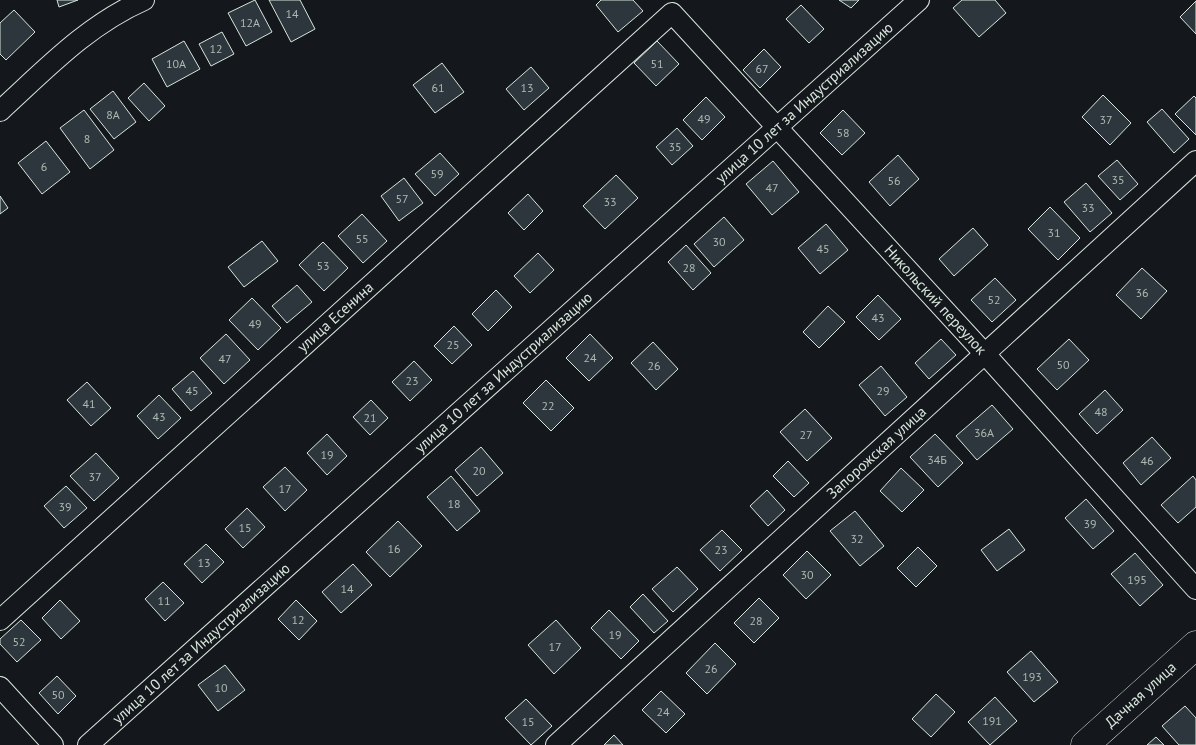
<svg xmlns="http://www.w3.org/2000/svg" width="1196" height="745" font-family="'PT Sans',sans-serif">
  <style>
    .building { fill: #2c363c; stroke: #d8e6dc }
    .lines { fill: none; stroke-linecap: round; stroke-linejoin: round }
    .street-casing { stroke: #d8e6dc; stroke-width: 22 }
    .secondary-casing { stroke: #d8e6dc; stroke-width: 29 }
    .street { stroke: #14181c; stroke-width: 20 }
    .secondary { stroke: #14181c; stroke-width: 28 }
    .labels { text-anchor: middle; stroke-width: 4; stroke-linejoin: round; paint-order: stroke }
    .number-label { font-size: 12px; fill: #adbab4 }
    .street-label { font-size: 15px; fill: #d8e6dc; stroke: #14181c }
  </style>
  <rect width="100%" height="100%" fill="#14181c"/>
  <path class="building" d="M 57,0 L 78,0 L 59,7 Z
    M 255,0 L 272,32 L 246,46 L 228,13 Z
    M 269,0 L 300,0 L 315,29 L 291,42 Z
    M 601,0 L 633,0 L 643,11 L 618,32 L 596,5 Z
    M 839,0 L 859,0 L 851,8 Z
    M 962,0 L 995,0 L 1006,13 L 979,37 L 953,8 Z
    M 1196,1 L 1196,34 L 1180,17 Z
    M 801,5 L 824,29 L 809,43 L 786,19 Z
    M 14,10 L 35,32 L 6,60 L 0,54 L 0,23 Z
    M 222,32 L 234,54 L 211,66 L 199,44 Z
    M 184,41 L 200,69 L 167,87 L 152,59 Z
    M 657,41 L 679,64 L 656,86 L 634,63 Z
    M 764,49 L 781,67 L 760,88 L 743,70 Z
    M 442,63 L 464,92 L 435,113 L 413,85 Z
    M 531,67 L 549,88 L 524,110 L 506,89 Z
    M 144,83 L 165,106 L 149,121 L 128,98 Z
    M 113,91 L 136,122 L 114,139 L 90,109 Z
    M 1103,95 L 1131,123 L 1110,145 L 1082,117 Z
    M 1194,96 L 1196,98 L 1196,135 L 1175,114 Z
    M 706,97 L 725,117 L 702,140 L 683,120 Z
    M 1162,109 L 1189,139 L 1174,153 L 1147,122 Z
    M 84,110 L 114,150 L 90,169 L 60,128 Z
    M 843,110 L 865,133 L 842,155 L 820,133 Z
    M 677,128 L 693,146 L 672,165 L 656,147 Z
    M 46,141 L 70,172 L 42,194 L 18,163 Z
    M 440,153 L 459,174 L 435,196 L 415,174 Z
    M 898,155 L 919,179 L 890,206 L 869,182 Z
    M 1117,160 L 1138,184 L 1120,200 L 1098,176 Z
    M 773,161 L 799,192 L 772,215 L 746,184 Z
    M 616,175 L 638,198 L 605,229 L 583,206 Z
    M 404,178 L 423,203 L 399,221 L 381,196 Z
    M 1086,183 L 1112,213 L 1090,232 L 1064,202 Z
    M 528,194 L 543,211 L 524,230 L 508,213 Z
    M 0,196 L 8,208 L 0,214 Z
    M 1050,207 L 1080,238 L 1058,260 L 1028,229 Z
    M 362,214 L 387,241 L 363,263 L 338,236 Z
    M 724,217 L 744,240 L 714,267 L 694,244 Z
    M 826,224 L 848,250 L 820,274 L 798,248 Z
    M 973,228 L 988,245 L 954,276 L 939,259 Z
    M 262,241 L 278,261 L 244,287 L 228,267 Z
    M 323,242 L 348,268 L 324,291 L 299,265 Z
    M 686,245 L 711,273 L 693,290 L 668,262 Z
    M 538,253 L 554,270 L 530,293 L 514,276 Z
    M 1142,268 L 1167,291 L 1141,319 L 1116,295 Z
    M 995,278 L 1016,300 L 992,322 L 971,300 Z
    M 297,285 L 312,302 L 287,323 L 272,306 Z
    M 496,290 L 512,307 L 488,331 L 472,314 Z
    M 878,295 L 901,319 L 879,340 L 856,317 Z
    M 252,298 L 281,328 L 258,350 L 229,320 Z
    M 828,306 L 845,322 L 819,348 L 803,332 Z
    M 454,326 L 472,345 L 452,364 L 434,346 Z
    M 226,334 L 250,360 L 224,384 L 200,358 Z
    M 590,334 L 613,358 L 589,381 L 566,358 Z
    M 941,339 L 956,355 L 929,379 L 915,363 Z
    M 1069,339 L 1089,360 L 1057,390 L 1037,369 Z
    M 653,342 L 678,369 L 656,390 L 631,363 Z
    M 414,361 L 432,380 L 410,401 L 392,382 Z
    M 881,366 L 907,397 L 885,416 L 859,385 Z
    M 193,371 L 212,393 L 191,411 L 172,389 Z
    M 546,380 L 574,408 L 551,431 L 523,403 Z
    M 87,382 L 111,408 L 91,426 L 67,400 Z
    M 1105,390 L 1123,410 L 1097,434 L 1079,414 Z
    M 159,395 L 181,418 L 158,439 L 137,416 Z
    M 371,400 L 388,418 L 370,435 L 353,417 Z
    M 992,405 L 1013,429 L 977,460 L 956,436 Z
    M 805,409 L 832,438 L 807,461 L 780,432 Z
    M 327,434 L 347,456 L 327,475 L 307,453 Z
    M 935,434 L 963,463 L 938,487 L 910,457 Z
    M 1152,437 L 1171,458 L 1141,485 L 1123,463 Z
    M 481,447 L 503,473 L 477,496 L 455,470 Z
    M 96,453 L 119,478 L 94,501 L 70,476 Z
    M 788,461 L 809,483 L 794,497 L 773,476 Z
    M 285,467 L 307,490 L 285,511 L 263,487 Z
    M 901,468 L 924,490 L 902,512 L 880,491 Z
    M 451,476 L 480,511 L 457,531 L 427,497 Z
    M 1193,476 L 1196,480 L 1196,507 L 1178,523 L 1161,505 Z
    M 66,486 L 87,508 L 64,528 L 44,506 Z
    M 767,490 L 785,510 L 768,526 L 750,506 Z
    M 1086,499 L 1114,531 L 1093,549 L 1065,518 Z
    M 247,508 L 265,527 L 243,548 L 225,529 Z
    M 855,511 L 884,546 L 860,566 L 830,531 Z
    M 398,521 L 422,546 L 390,577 L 366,552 Z
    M 1009,529 L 1025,550 L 997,571 L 981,550 Z
    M 722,530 L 742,550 L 720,571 L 700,550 Z
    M 206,544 L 224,562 L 202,583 L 184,564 Z
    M 918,547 L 937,566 L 916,587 L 897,568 Z
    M 807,551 L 831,575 L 806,599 L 783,575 Z
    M 1135,553 L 1163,585 L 1140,606 L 1111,574 Z
    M 353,564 L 372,585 L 341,613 L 322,592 Z
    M 677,567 L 698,589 L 673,612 L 652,589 Z
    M 163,582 L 184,603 L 165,621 L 145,599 Z
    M 643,594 L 668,621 L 654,633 L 630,607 Z
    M 759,598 L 779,618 L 754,643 L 734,623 Z
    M 60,600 L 80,621 L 61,639 L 42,618 Z
    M 296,600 L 317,621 L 299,640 L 278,619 Z
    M 609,610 L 639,641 L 621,659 L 591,628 Z
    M 21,620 L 41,640 L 17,662 L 0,644 L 0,639 Z
    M 556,620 L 581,648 L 554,674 L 528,645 Z
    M 715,643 L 736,664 L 707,694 L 686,673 Z
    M 1031,651 L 1058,682 L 1034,702 L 1007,672 Z
    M 225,665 L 245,690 L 218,711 L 198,685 Z
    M 57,676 L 76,696 L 58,714 L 39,693 Z
    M 661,691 L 685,714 L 666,733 L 642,710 Z
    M 936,694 L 955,712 L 931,737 L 912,719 Z
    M 995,697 L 1017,721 L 990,745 L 968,722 Z
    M 526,699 L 552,726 L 531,745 L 505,718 Z
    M 1185,706 L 1196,718 L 1196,745 L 1179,745 L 1162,726 Z
    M 614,735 L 623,745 L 604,745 Z
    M 1156,737 L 1164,745 L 1147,745 Z"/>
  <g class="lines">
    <g class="street-casing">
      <g id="street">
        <path d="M 0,111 C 45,70 87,25 144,0"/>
        <path id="s1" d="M 0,620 L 672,13 L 985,354 L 1196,589"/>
        <path d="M 0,687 L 53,745"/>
        <path id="s2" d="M 88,745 L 919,0"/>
        <path id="s3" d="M 556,745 L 1196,161"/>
      </g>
    </g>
    <g class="secondary-casing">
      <g id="secondary">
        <path id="s4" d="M 1085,745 L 1196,645"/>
      </g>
    </g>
    <use href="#street" class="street"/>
    <use href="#secondary" class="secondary"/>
  </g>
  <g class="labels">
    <g class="number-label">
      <text x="292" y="18">14</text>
      <text x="250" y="27">12А</text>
      <text x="216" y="53">12</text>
      <text x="176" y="68">10А</text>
      <text x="657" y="68">51</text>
      <text x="762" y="73">67</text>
      <text x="438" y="92">61</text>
      <text x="527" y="92">13</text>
      <text x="113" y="119">8А</text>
      <text x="704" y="123">49</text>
      <text x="1106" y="124">37</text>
      <text x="843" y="137">58</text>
      <text x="87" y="143">8</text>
      <text x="675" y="151">35</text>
      <text x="44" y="171">6</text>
      <text x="437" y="178">59</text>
      <text x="1118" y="184">35</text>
      <text x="894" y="185">56</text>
      <text x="772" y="192">47</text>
      <text x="402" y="203">57</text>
      <text x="610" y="206">33</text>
      <text x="1088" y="212">33</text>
      <text x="1054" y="237">31</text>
      <text x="362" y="243">55</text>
      <text x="719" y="246">30</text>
      <text x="823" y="253">45</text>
      <text x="323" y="270">53</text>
      <text x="689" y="272">28</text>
      <text x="1142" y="297">36</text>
      <text x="994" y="304">52</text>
      <text x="878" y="322">43</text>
      <text x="255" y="328">49</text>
      <text x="453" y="349">25</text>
      <text x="590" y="362">24</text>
      <text x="225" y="363">47</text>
      <text x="1063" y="369">50</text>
      <text x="654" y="370">26</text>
      <text x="412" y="385">23</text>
      <text x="192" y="395">45</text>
      <text x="883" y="395">29</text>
      <text x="89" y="408">41</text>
      <text x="548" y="410">22</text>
      <text x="1101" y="416">48</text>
      <text x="159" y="421">43</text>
      <text x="370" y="422">21</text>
      <text x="984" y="437">36А</text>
      <text x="806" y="439">27</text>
      <text x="327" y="459">19</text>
      <text x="937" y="464">34Б</text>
      <text x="1147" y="465">46</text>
      <text x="479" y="475">20</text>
      <text x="95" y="481">37</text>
      <text x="285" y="493">17</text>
      <text x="454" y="508">18</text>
      <text x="65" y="511">39</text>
      <text x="1090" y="528">39</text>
      <text x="245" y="532">15</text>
      <text x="857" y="543">32</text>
      <text x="394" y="553">16</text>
      <text x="721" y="554">23</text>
      <text x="204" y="567">13</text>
      <text x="807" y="579">30</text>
      <text x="1137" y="584">195</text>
      <text x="347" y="593">14</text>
      <text x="164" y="605">11</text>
      <text x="298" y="624">12</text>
      <text x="756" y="625">28</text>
      <text x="615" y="639">19</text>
      <text x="19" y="646">52</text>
      <text x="555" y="651">17</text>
      <text x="711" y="673">26</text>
      <text x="1032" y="681">193</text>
      <text x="221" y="692">10</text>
      <text x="58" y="699">50</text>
      <text x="663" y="716">24</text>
      <text x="992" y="725">191</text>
      <text x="528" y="726">15</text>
    </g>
    <g class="street-label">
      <text dy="5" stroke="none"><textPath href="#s2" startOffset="962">улица 10 лет за Индустриализацию</textPath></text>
      <text dy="5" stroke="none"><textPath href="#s1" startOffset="1295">Никольский переулок</textPath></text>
      <text dy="5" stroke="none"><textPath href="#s1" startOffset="452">улица Есенина</textPath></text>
      <text dy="5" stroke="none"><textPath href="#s2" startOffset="558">улица 10 лет за Индустриализацию</textPath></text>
      <text dy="5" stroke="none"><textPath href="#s3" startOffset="434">Запорожская улица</textPath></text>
      <text dy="5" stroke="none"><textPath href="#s2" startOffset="152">улица 10 лет за Индустриализацию</textPath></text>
      <text dy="5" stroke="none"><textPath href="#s4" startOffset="75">Дачная улица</textPath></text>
    </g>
  </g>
</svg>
